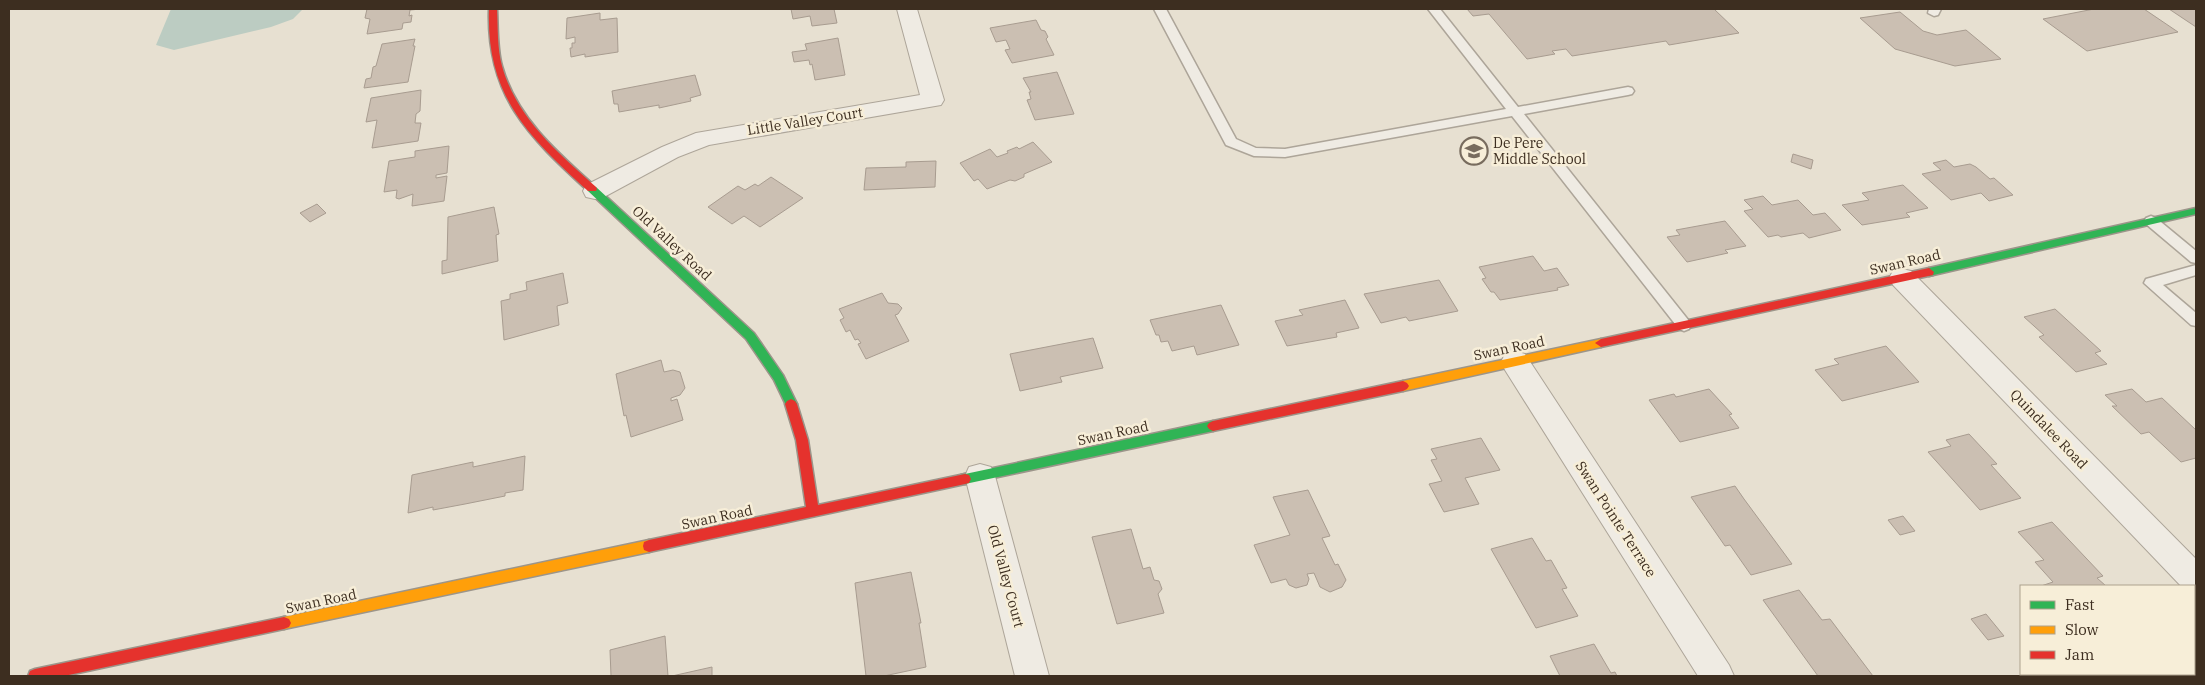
<svg xmlns="http://www.w3.org/2000/svg" width="2205" height="685" font-family="'IBM Plex Serif',serif">
  <style>
    .water { fill: #bcccc2 }
    .building { fill: #cbbfb2; stroke: #a89c90 }
    .lines { fill: none; stroke-linecap: round; stroke-linejoin: round }
    .lane-casing { stroke: #ada599; stroke-width: 3 }
    .street-casing { stroke: #ada599; stroke-width: 2 }
    .fast-casing { stroke: #9c958a; stroke-width: 3 }
    .slow-casing { stroke: #9c958a; stroke-width: 3 }
    .jam-casing { stroke: #9c958a; stroke-width: 3 }
    .lane { fill: #efebe3; fill-rule: evenodd }
    .street { fill: #efebe3; fill-rule: evenodd }
    .fast { fill: #30b455; fill-rule: evenodd }
    .slow { fill: #ff9f0a; fill-rule: evenodd }
    .jam { fill: #e5322d; fill-rule: evenodd }
    .labels { text-anchor: middle; stroke-width: 5; stroke-linejoin: round; paint-order: stroke }
    .street-label { font-size: 14px; fill: #3d2e20; stroke: #f7eed8 }
    .poi-label { font-size: 14px; fill: #3d2e20; stroke: #f7eed8; text-anchor: start }
  </style>
  <rect width="100%" height="100%" fill="#e7e0d1"/>
  <path class="water" d="M 171,9 L 303,9 L 293,19 L 271,27 L 174,50 L 156,45 Z"/>
  <path class="building" d="M 367,9 L 421,9 L 410,10 L 409,16 L 412,15 L 411,22 L 403,23 L 402,29 L 367,34 L 370,19 L 365,18 Z
    M 791,9 L 834,9 L 837,23 L 812,26 L 810,16 L 793,19 Z
    M 1467,9 L 1714,9 L 1739,33 L 1669,45 L 1666,41 L 1572,56 L 1566,49 L 1552,51 L 1555,54 L 1527,59 L 1489,14 L 1473,16 Z
    M 2094,9 L 2144,9 L 2178,32 L 2087,51 L 2043,19 Z
    M 2169,9 L 2196,9 L 2196,27 Z
    M 1900,12 L 1923,31 L 1937,35 L 1966,30 L 2001,59 L 1955,66 L 1895,49 L 1860,18 Z
    M 600,13 L 600,20 L 617,18 L 618,52 L 585,57 L 585,54 L 571,57 L 570,48 L 572,48 L 572,43 L 575,43 L 575,37 L 566,39 L 567,18 Z
    M 1036,20 L 1041,30 L 1045,31 L 1048,37 L 1046,39 L 1054,55 L 1012,63 L 1005,50 L 1010,49 L 1006,40 L 996,42 L 990,28 Z
    M 838,38 L 845,75 L 815,80 L 812,64 L 810,65 L 809,60 L 794,62 L 792,52 L 807,50 L 805,44 Z
    M 415,39 L 413,46 L 415,46 L 408,82 L 364,88 L 366,79 L 371,78 L 373,67 L 376,66 L 382,44 Z
    M 1057,72 L 1074,114 L 1035,120 L 1027,100 L 1031,99 L 1029,92 L 1031,92 L 1023,78 Z
    M 695,75 L 701,95 L 690,98 L 691,101 L 659,108 L 659,105 L 619,112 L 618,104 L 614,104 L 612,91 Z
    M 421,90 L 420,111 L 416,114 L 415,123 L 421,123 L 418,141 L 372,148 L 377,120 L 366,122 L 371,98 Z
    M 1033,142 L 1052,162 L 1024,174 L 1024,177 L 1015,181 L 1010,180 L 987,189 L 978,179 L 974,181 L 960,163 L 990,149 L 997,157 L 1008,153 L 1007,151 L 1017,147 L 1019,149 Z
    M 449,146 L 447,173 L 436,175 L 436,178 L 447,176 L 444,201 L 412,206 L 413,194 L 399,199 L 396,198 L 397,190 L 384,192 L 389,161 L 415,157 L 415,151 Z
    M 1793,154 L 1813,160 L 1811,169 L 1791,162 Z
    M 1946,160 L 1954,167 L 1970,164 L 1976,167 L 1990,179 L 1994,178 L 2013,195 L 1989,201 L 1981,193 L 1951,200 L 1922,174 L 1941,170 L 1933,163 Z
    M 936,161 L 935,187 L 864,190 L 866,168 L 906,167 L 906,162 Z
    M 771,177 L 803,198 L 760,227 L 744,216 L 732,224 L 708,207 L 738,186 L 745,190 L 755,184 L 758,186 Z
    M 1903,185 L 1928,208 L 1906,213 L 1910,217 L 1862,225 L 1842,205 L 1869,200 L 1862,193 Z
    M 1763,196 L 1772,205 L 1798,200 L 1813,215 L 1825,213 L 1841,230 L 1809,238 L 1803,233 L 1781,237 L 1778,235 L 1768,237 L 1744,211 L 1753,209 L 1744,200 Z
    M 317,204 L 326,213 L 310,222 L 300,213 Z
    M 494,207 L 499,234 L 496,235 L 498,261 L 442,274 L 442,261 L 447,260 L 448,217 Z
    M 1725,221 L 1746,246 L 1725,250 L 1728,253 L 1687,262 L 1667,237 L 1680,235 L 1676,230 Z
    M 1533,256 L 1544,271 L 1557,268 L 1569,285 L 1557,288 L 1558,290 L 1500,300 L 1494,292 L 1491,292 L 1482,279 L 1486,278 L 1479,267 Z
    M 563,273 L 568,303 L 557,306 L 559,325 L 504,340 L 501,301 L 510,299 L 510,294 L 527,290 L 526,282 Z
    M 1439,280 L 1458,311 L 1409,321 L 1406,317 L 1381,323 L 1364,294 Z
    M 882,293 L 888,303 L 898,304 L 902,308 L 898,314 L 895,315 L 909,341 L 866,359 L 858,344 L 861,343 L 858,339 L 855,340 L 850,330 L 846,332 L 840,320 L 844,318 L 839,309 Z
    M 1345,300 L 1359,328 L 1336,333 L 1337,337 L 1287,346 L 1275,321 L 1303,315 L 1299,310 Z
    M 1221,305 L 1239,345 L 1197,355 L 1194,346 L 1172,351 L 1168,341 L 1161,342 L 1159,335 L 1156,335 L 1150,320 Z
    M 2055,309 L 2101,351 L 2095,353 L 2107,364 L 2076,372 L 2039,337 L 2044,335 L 2024,317 Z
    M 1093,338 L 1103,368 L 1060,377 L 1062,382 L 1020,391 L 1010,354 Z
    M 1886,346 L 1919,382 L 1842,401 L 1815,370 L 1839,364 L 1834,359 Z
    M 661,360 L 664,372 L 673,370 L 680,372 L 685,388 L 680,395 L 671,398 L 671,401 L 677,399 L 683,420 L 631,437 L 626,415 L 624,416 L 616,374 Z
    M 1709,389 L 1732,414 L 1729,415 L 1739,428 L 1680,442 L 1649,400 L 1674,394 L 1676,397 Z
    M 2132,389 L 2146,402 L 2162,398 L 2196,430 L 2196,458 L 2181,462 L 2149,432 L 2141,434 L 2112,406 L 2117,406 L 2105,395 Z
    M 1969,434 L 1997,464 L 1991,465 L 2021,498 L 1980,510 L 1928,452 L 1951,446 L 1946,440 Z
    M 1481,438 L 1500,470 L 1465,478 L 1479,504 L 1444,512 L 1429,484 L 1442,481 L 1431,460 L 1437,459 L 1431,449 Z
    M 525,456 L 523,490 L 505,493 L 505,496 L 465,504 L 433,510 L 433,507 L 408,513 L 412,475 L 473,462 L 473,467 Z
    M 1735,486 L 1744,499 L 1792,564 L 1751,575 L 1730,545 L 1725,546 L 1691,497 Z
    M 1308,490 L 1330,536 L 1322,538 L 1335,565 L 1338,564 L 1346,580 L 1342,587 L 1330,592 L 1320,587 L 1314,573 L 1307,574 L 1309,579 L 1307,585 L 1296,588 L 1289,585 L 1286,579 L 1271,583 L 1254,545 L 1290,535 L 1273,497 Z
    M 1903,516 L 1915,531 L 1900,535 L 1888,520 Z
    M 2052,522 L 2103,576 L 2097,578 L 2106,586 L 2041,586 L 2053,582 L 2035,562 L 2044,560 L 2018,532 Z
    M 1131,529 L 1143,569 L 1150,567 L 1154,580 L 1159,581 L 1162,589 L 1158,594 L 1164,613 L 1117,624 L 1092,537 Z
    M 1532,538 L 1546,561 L 1551,560 L 1567,588 L 1562,589 L 1578,616 L 1536,628 L 1491,549 Z
    M 911,572 L 921,623 L 919,623 L 926,667 L 884,676 L 866,676 L 855,583 Z
    M 1799,590 L 1822,620 L 1830,619 L 1873,676 L 1818,676 L 1763,600 Z
    M 1986,614 L 2004,636 L 1988,640 L 1971,619 Z
    M 665,636 L 668,676 L 611,676 L 610,650 Z
    M 1594,644 L 1611,673 L 1615,672 L 1617,676 L 1560,676 L 1550,656 Z
    M 712,667 L 712,676 L 672,676 Z
    M 2109,674 L 2191,674 L 2192,675 L 2111,676 Z"/>
  <g class="lines">
    <g class="lane-casing">
      <path id="lane" d="M 1154,9 L 1166,9 L 1236,139 L 1256,148 L 1285,149 L 1506,109 L 1428,9 L 1440,9 L 1518,107 L 1628,87 L 1632,88 L 1634,91 L 1632,94 L 1628,95 L 1524,114 L 1689,321 L 1691,325 L 1689,329 L 1684,331 L 1679,329 L 1512,116 L 1285,157 L 1254,156 L 1226,145 Z
        M 1929,9 L 1941,9 L 1938,15 L 1934,16 L 1928,13 Z
        M 2151,216 L 2156,218 L 2196,251 L 2196,263 L 2191,262 L 2146,224 L 2144,221 L 2146,218 Z
        M 2196,265 L 2196,275 L 2163,285 L 2196,313 L 2196,326 L 2191,325 L 2144,283 L 2146,279 Z"/>
    </g>
    <g class="street-casing">
      <path id="street" d="M 897,9 L 917,9 L 944,100 L 941,105 L 709,145 L 678,157 L 604,197 L 595,199 L 586,197 L 583,191 L 586,185 L 662,147 L 696,133 L 920,95 Z
        M 1902,269 L 1911,271 L 2196,559 L 2196,594 L 2194,593 L 2194,586 L 2181,586 L 1893,285 L 1889,278 L 1893,271 Z
        M 1515,351 L 1525,354 L 1729,665 L 1734,676 L 1698,676 L 1505,370 L 1501,362 L 1505,354 Z
        M 980,464 L 991,467 L 995,476 L 1049,676 L 1015,676 L 965,476 L 969,467 Z"/>
    </g>
    <g class="fast-casing">
      <path id="fast" d="M 592,186 L 596,187 L 754,333 L 783,375 L 797,404 L 795,407 L 787,407 L 774,380 L 746,339 L 588,191 L 587,189 Z
        M 2196,208 L 2196,214 L 1929,276 L 1924,272 L 1929,268 Z
        M 1213,421 L 1217,423 L 1219,426 L 1217,429 L 1213,431 L 965,484 L 961,483 L 959,479 L 961,475 L 965,474 Z"/>
    </g>
    <g class="slow-casing">
      <path id="slow" d="M 1601,339 L 1607,343 L 1601,347 L 1403,391 L 1399,389 L 1397,386 L 1399,383 L 1403,381 Z
        M 649,540 L 654,542 L 655,546 L 654,550 L 649,552 L 284,629 L 279,627 L 277,623 L 279,619 L 284,617 Z"/>
    </g>
    <g class="jam-casing">
      <path id="jam" d="M 489,9 L 497,9 C 498,28 497,48 502,66 C 516,117 558,153 596,187 L 597,189 L 596,191 L 588,191 C 528,136 486,96 489,9 Z
        M 1929,268 L 1934,272 L 1933,275 L 1601,347 L 1595,343 L 1601,339 Z
        M 1403,381 L 1407,383 L 1409,386 L 1407,389 L 1403,391 L 1213,431 L 1209,429 L 1207,426 L 1209,423 L 1213,421 Z
        M 791,399 L 795,401 L 797,404 L 808,440 L 818,505 L 965,474 L 969,475 L 971,479 L 969,483 L 965,484 L 649,552 L 644,550 L 643,546 L 644,542 L 649,540 L 806,507 L 796,440 L 785,404 L 787,401 Z
        M 284,617 L 289,619 L 291,623 L 289,627 L 284,629 L 64,676 L 28,676 L 30,671 L 35,669 Z"/>
    </g>
    <use href="#lane" class="lane"/>
    <use href="#street" class="street"/>
    <use href="#fast" class="fast"/>
    <use href="#slow" class="slow"/>
    <use href="#jam" class="jam"/>
  </g>
  <defs>
    <g id="school-ring" transform="scale(1.4375)"><circle r="9.5" fill="#f7eed8" stroke="#786c5e" stroke-width="1.5"/><path d="M0-5L7-2L0 1L-7-2ZM-4 1L0 2.5L4 1V4Q0 6-4 4Z" fill="#786c5e"/></g>
  </defs>
  <g fill-rule="evenodd">
    <use href="#school-ring" x="1474" y="151"/>
  </g>
  <g class="labels">
    <g class="street-label">
      <text transform="translate(805 121) rotate(-9)" y="5">Little Valley Court</text>
      <text transform="translate(672 243) rotate(43)" y="5">Old Valley Road</text>
      <text transform="translate(1905 262) rotate(-13)" y="5">Swan Road</text>
      <text transform="translate(1509 348) rotate(-12)" y="5">Swan Road</text>
      <text transform="translate(2049 429) rotate(46)" y="5">Quindalee Road</text>
      <text transform="translate(1113 433) rotate(-12)" y="5">Swan Road</text>
      <text transform="translate(717 517) rotate(-12)" y="5">Swan Road</text>
      <text transform="translate(1616 519) rotate(57)" y="5">Swan Pointe Terrace</text>
      <text transform="translate(1006 576) rotate(75)" y="5">Old Valley Court</text>
      <text transform="translate(321 601) rotate(-12)" y="5">Swan Road</text>
    </g>
    <g class="poi-label">
      <text x="1493" y="148">De Pere<tspan x="1493" dy="16">Middle School</tspan></text>
    </g>
  </g>
  <rect width="2205" height="685" fill="none" stroke="#3d2e20" stroke-width="20"/>
  <rect x="2020" y="585" width="175" height="90" fill="#f7eed8" stroke="#ada18e"/>
  <rect x="2030" y="601" width="25" height="8" fill="#30b455" stroke="#ada18e"/>
  <text x="2065" y="610" font-size="15" fill="#3d2e20">Fast</text>
  <rect x="2030" y="626" width="25" height="8" fill="#ff9f0a" stroke="#ada18e"/>
  <text x="2065" y="635" font-size="15" fill="#3d2e20">Slow</text>
  <rect x="2030" y="651" width="25" height="8" fill="#e5322d" stroke="#ada18e"/>
  <text x="2065" y="660" font-size="15" fill="#3d2e20">Jam</text>
</svg>
